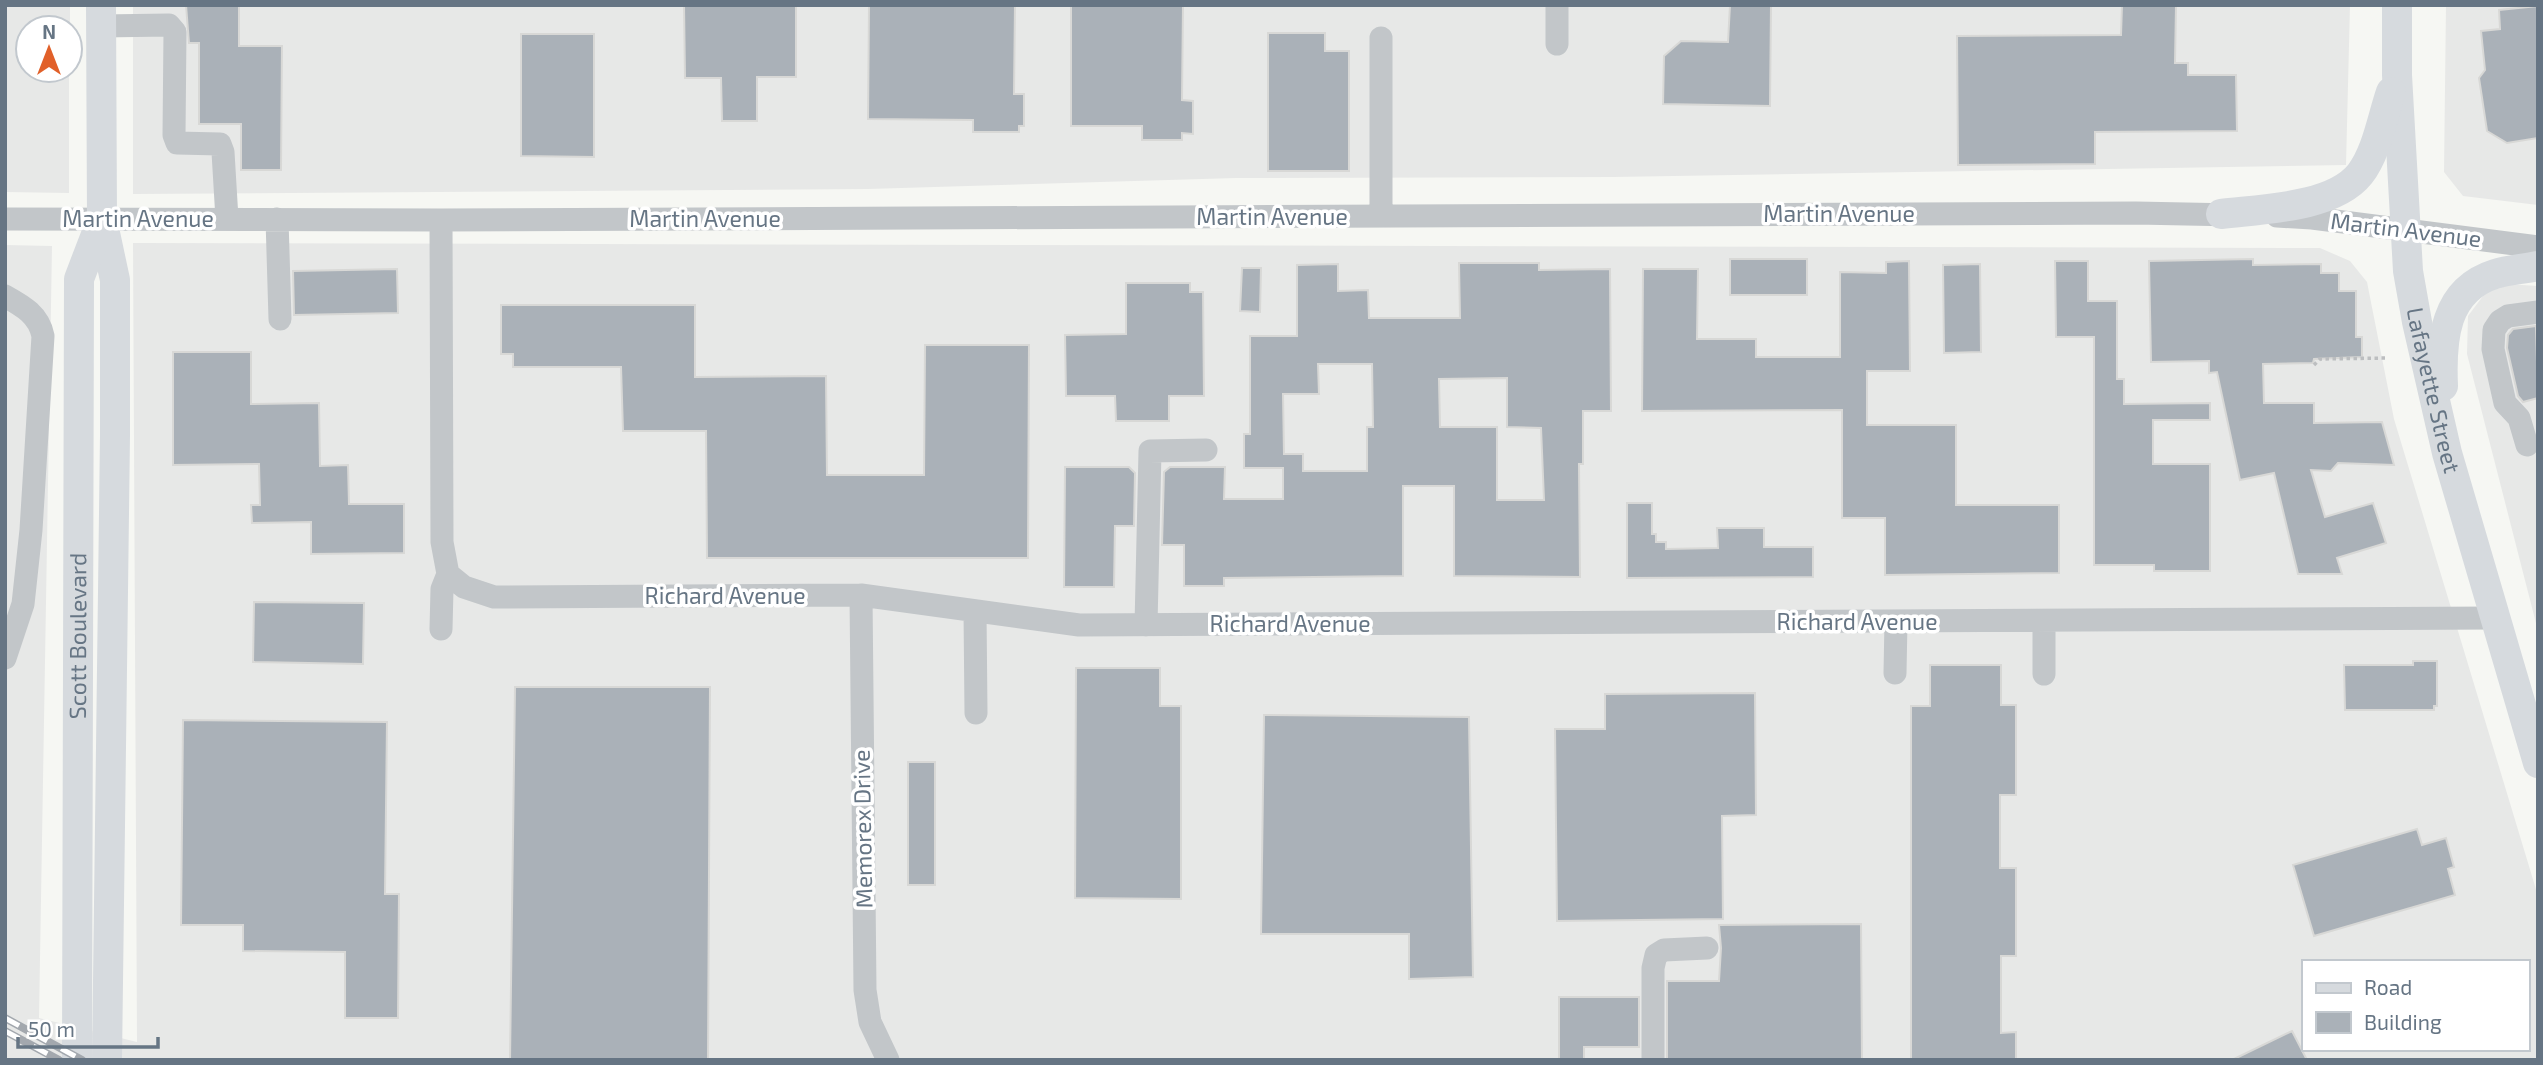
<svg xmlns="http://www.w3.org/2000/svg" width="2543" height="1065" font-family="'Exo 2',sans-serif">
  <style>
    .built { fill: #e7e8e7; fill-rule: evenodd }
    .building { fill: #aab1b8; stroke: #d8d8d6; stroke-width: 2; fill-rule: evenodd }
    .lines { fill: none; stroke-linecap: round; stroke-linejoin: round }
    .path { stroke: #bcbec0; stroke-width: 3.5; stroke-dasharray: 3.5 3.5; stroke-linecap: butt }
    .minor { stroke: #c2c6c9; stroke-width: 23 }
    .major { stroke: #d6dade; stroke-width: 30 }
    .rail-casing { stroke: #a3a8ae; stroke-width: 8 }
    .rail { stroke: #fff; stroke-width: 5; stroke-dasharray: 16; stroke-linecap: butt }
    .labels { text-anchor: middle; stroke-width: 7; stroke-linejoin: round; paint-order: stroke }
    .street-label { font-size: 23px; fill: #667584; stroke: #fff }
  </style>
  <rect width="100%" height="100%" fill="#f6f7f3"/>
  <path class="built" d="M 5,5 L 70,5 L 70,28 L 28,28 L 28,70 L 69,70 L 69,193 L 5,192 Z
    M 133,5 L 2350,5 L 2346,165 L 1613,177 L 1236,178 L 868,189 L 133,194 Z
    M 2446,5 L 2538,5 L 2538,205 L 2463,196 L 2444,172 Z
    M 133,243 L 2320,248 L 2350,261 L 2367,282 L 2394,419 L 2538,896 L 2538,1060 L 5,1060 L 5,245 L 52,246 L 39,1018 L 137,1042 ZM 2303,962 L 2527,962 L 2527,1049 L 2303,1049 Z
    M 2506,284 L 2538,286 L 2538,631 L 2467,354 L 2468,316 L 2486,292 Z"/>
  <path class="building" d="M 186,5 L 239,5 L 239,46 L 282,46 L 281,170 L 241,170 L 241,124 L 199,124 L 199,43 L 189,43 Z
    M 684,5 L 796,5 L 796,77 L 757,77 L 757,121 L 722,121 L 721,78 L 685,78 Z
    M 869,5 L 1015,5 L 1014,94 L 1024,94 L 1024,126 L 1019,126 L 1019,132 L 973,132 L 973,120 L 868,119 Z
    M 1071,5 L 1183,5 L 1182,100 L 1193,101 L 1193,134 L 1182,133 L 1182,140 L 1142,140 L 1142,126 L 1071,126 Z
    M 1730,5 L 1771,5 L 1770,106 L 1663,104 L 1664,56 L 1681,41 L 1728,42 Z
    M 2122,5 L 2176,6 L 2175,63 L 2188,63 L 2188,75 L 2236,75 L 2237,131 L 2095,132 L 2095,164 L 1958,165 L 1957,36 L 2121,35 Z
    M 2538,6 L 2538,138 L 2507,143 L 2487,131 L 2479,78 L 2485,70 L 2481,31 L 2500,29 L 2499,10 Z
    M 1268,33 L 1325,33 L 1325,51 L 1349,51 L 1349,171 L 1268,171 Z
    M 521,34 L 594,34 L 594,157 L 521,156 Z
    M 1730,259 L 1807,259 L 1807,295 L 1730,295 Z
    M 2253,259 L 2253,265 L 2321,264 L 2321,273 L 2339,273 L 2339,291 L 2356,291 L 2356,337 L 2362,337 L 2362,357 L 2314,359 L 2313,363 L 2263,364 L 2264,403 L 2314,403 L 2314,423 L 2382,422 L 2394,465 L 2338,463 L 2331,471 L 2311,470 L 2325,517 L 2373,503 L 2386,543 L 2337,558 L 2342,574 L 2298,574 L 2274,473 L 2240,480 L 2217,372 L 2209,373 L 2209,361 L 2151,362 L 2149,261 Z
    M 1909,261 L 1910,371 L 1867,371 L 1867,425 L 1956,425 L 1956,505 L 2059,505 L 2059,573 L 1885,575 L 1885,518 L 1842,518 L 1842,410 L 1642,411 L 1643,269 L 1698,269 L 1697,339 L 1756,339 L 1756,357 L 1840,357 L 1840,272 L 1886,273 L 1886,262 Z
    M 2055,261 L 2088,261 L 2088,301 L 2117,301 L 2117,379 L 2124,379 L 2124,404 L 2210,403 L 2210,420 L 2153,420 L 2153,464 L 2210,464 L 2210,571 L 2154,571 L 2154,565 L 2094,565 L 2094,337 L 2056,337 Z
    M 1459,263 L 1539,263 L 1539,270 L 1610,269 L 1611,411 L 1583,411 L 1583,464 L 1579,464 L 1580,577 L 1454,576 L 1454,486 L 1403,486 L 1403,576 L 1224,578 L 1224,586 L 1184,586 L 1184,545 L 1162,545 L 1164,472 L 1170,467 L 1225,467 L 1224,499 L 1283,499 L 1283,468 L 1244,468 L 1244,434 L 1250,434 L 1250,336 L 1297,336 L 1297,265 L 1338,264 L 1338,291 L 1368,290 L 1369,318 L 1460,318 ZM 1318,364 L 1372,364 L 1373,427 L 1367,427 L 1367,471 L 1303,471 L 1303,454 L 1284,454 L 1283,394 L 1319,394 ZM 1507,378 L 1507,427 L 1541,428 L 1544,500 L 1497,500 L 1497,427 L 1440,427 L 1439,379 Z
    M 1980,264 L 1981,352 L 1944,353 L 1943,265 Z
    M 1242,268 L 1261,268 L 1260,312 L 1240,311 Z
    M 397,269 L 398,313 L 294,315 L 293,271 Z
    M 1126,283 L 1190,283 L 1190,292 L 1203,292 L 1204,396 L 1169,396 L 1169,421 L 1116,421 L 1115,396 L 1066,396 L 1065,335 L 1126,334 Z
    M 501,305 L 695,305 L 695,377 L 826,376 L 827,475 L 924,475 L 925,345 L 1029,345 L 1028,558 L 707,558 L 706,431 L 623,431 L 621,367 L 513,367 L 513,354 L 501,354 Z
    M 2536,326 L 2538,398 L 2523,402 L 2518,396 L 2507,348 L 2508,335 L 2513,329 Z
    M 173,352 L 251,352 L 251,404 L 319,403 L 320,466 L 348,465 L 349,504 L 404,504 L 404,553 L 311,554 L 311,522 L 252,523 L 251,505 L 260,505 L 259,464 L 173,465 Z
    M 1065,467 L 1129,467 L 1135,473 L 1134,526 L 1115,526 L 1114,587 L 1064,587 Z
    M 1627,503 L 1652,503 L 1652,534 L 1656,534 L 1656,542 L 1666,542 L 1666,549 L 1718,548 L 1717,528 L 1764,528 L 1764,547 L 1813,547 L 1813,577 L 1627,578 Z
    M 254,602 L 364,603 L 363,664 L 253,662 Z
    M 2413,661 L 2437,661 L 2437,706 L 2434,706 L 2434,710 L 2345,710 L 2344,665 L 2413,665 Z
    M 1930,665 L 2001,665 L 2001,705 L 2016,705 L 2016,795 L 2000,795 L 2000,868 L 2016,868 L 2016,956 L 2001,956 L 2001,1033 L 2016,1032 L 2016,1060 L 1911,1060 L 1911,706 L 1930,706 Z
    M 1076,668 L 1160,668 L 1160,706 L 1181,706 L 1181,899 L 1075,898 Z
    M 515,687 L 710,687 L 708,1060 L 510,1060 Z
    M 1755,693 L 1756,815 L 1722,816 L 1723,919 L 1557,921 L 1555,729 L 1605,729 L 1605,694 Z
    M 1264,715 L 1469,717 L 1473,977 L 1409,979 L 1409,934 L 1261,934 Z
    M 183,720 L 387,722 L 385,894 L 399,894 L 398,1018 L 345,1018 L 345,952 L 243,951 L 243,925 L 181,925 Z
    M 908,762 L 935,762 L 935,885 L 908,885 Z
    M 2417,829 L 2422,845 L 2446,838 L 2454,867 L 2448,869 L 2455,895 L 2314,936 L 2293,865 Z
    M 1861,924 L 1862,1060 L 1667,1060 L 1667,981 L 1719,981 L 1721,948 L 1719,925 Z
    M 1559,997 L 1639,997 L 1639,1047 L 1584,1047 L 1584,1060 L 1559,1060 Z
    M 2292,1031 L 2307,1060 L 2232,1060 Z"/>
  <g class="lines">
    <path class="path" d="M 2314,365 L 2320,359 L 2388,358"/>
    <path class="minor" d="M 1557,5 L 1557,44
      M 101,26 L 169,25 L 175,32 L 174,135 L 177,143 L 220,144 L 223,152 L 227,219
      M 1381,38 L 1381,216
      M 2277,216 L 2312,218 L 2538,247
      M 5,219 L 441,220 L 2136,213 L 2236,215
      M 277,219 L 280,319
      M 441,220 L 442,542 L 448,574 L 464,587 L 494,597 L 861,595 L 1079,625 L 2495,618
      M 5,296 C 23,306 39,315 43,336 L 31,530 L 23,604 L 5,658
      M 2527,445 L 2519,418 L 2505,403 L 2493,349 L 2494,330 L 2500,321 L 2508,316 L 2538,312
      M 861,595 L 865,990 L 870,1022 L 888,1060
      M 975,611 L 976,713
      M 1146,625 L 1150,451 L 1206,450
      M 441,629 L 442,589 L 448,574
      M 1895,673 L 1896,621
      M 2044,674 L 2044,621
      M 1653,1060 L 1653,968 L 1656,955 L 1664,950 L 1707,948"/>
    <g class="major">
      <path d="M 101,5 L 102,219 L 115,280 L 115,435 L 107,1060"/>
      <path id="s1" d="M 2397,5 L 2397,75 L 2408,271 L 2417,322 L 2447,453 L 2538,763"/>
      <path d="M 2221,214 C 2261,209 2333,208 2360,174 C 2377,152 2382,118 2391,92"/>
      <path d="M 2443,386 C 2441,340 2444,290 2495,274 C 2508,270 2524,269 2538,266"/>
      <path id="s2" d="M 77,1060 L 79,279 L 102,219"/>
    </g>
    <g class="rail-casing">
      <path id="rail" d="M 5,1018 L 82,1060
        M 5,1031 L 59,1060"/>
    </g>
    <use href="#rail" class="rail"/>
  </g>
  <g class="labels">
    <g class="street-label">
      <text x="1839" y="222">Martin Avenue</text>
      <text x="1272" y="225">Martin Avenue</text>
      <text x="138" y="227">Martin Avenue</text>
      <text x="705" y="227">Martin Avenue</text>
      <text transform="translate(2406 230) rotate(7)" y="8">Martin Avenue</text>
      <text dy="8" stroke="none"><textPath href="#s1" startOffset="388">Lafayette Street</textPath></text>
      <text x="725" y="604">Richard Avenue</text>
      <text x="1857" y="630">Richard Avenue</text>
      <text x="1290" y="632">Richard Avenue</text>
      <text dy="8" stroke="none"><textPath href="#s2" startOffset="424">Scott Boulevard</textPath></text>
      <text transform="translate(863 829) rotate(-91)" y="8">Memorex Drive</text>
    </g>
  </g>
  <rect width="2543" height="1065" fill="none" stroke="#667584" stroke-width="14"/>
  <rect x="2302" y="960" width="228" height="91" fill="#ffffff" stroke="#c2c8ce" stroke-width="2"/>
  <rect x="2316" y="983" width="35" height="10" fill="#d6dade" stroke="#c2c8ce" stroke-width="2"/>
  <text x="2364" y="995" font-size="21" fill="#667584">Road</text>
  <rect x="2316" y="1012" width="35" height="21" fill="#aab1b8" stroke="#c2c8ce" stroke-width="2"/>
  <text x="2364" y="1030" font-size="21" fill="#667584">Building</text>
  <g transform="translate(49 49)"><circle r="33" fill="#ffffff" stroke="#c2c8ce" stroke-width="2"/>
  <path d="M0-5L12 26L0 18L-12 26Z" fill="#e16029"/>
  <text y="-10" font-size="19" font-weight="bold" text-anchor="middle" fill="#667584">N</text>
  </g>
  <path d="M18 1037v10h140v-10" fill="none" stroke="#667584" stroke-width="3.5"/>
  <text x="28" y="1037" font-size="21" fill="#667584" stroke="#ffffff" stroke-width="5" paint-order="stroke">50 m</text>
</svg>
